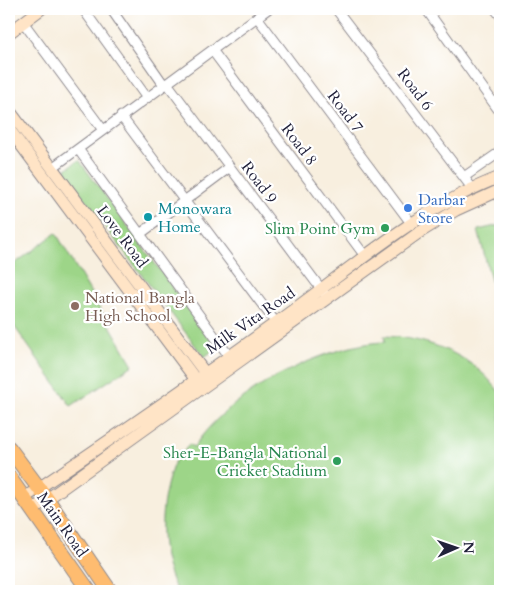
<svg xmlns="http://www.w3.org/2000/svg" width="509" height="600" font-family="Cardo,serif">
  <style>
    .green { fill: #9dd588; stroke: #607c62 }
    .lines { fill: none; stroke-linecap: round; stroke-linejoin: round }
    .street-casing { stroke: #8d888d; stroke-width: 11 }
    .secondary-casing { stroke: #8d888d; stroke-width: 13 }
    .primary-casing { stroke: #8d888d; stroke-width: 16 }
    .street { stroke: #fff; stroke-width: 9 }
    .secondary { stroke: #ffe4c6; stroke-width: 11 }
    .primary { stroke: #febc70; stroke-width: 14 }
    .shop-dot { fill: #3f7fe0; stroke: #fff; stroke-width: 2 }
    .culture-dot { fill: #0f9aa8; stroke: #fff; stroke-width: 2 }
    .leisure-dot { fill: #2e9e5b; stroke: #fff; stroke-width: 2 }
    .education-dot { fill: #8d6e63; stroke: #fff; stroke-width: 2 }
    .labels { text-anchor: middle; stroke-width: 4.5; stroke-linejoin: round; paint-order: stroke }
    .street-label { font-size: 16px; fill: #22223b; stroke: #fff }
    .shop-label { font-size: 16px; fill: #366cbe; stroke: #fff; text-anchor: start }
    .culture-label { font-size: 16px; fill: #0d838f; stroke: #fff; text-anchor: start }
    .leisure-label { font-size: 16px; fill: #27864d; stroke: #fff; text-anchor: end }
    .education-label { font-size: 16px; fill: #785e54; stroke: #fff; text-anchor: start }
  </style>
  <rect width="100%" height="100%" fill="#fff"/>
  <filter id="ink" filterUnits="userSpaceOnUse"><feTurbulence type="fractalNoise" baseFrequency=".02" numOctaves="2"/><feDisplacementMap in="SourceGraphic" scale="10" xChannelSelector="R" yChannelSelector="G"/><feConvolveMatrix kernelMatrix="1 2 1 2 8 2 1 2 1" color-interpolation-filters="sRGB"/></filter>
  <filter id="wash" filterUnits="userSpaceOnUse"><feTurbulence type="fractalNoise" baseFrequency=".0096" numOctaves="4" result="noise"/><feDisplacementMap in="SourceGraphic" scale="20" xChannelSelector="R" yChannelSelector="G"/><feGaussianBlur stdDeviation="1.12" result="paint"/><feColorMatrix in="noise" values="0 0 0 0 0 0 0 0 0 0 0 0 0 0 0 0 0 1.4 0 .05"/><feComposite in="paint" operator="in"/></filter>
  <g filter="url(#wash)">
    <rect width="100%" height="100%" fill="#f8efdf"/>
    <path class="green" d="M 79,160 L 217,348 L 204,357 L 63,171 Z
      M 500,225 L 500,315 L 478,230 Z
      M 56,233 L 133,365 L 71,406 L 9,319 L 9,268 Z
      M 384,336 C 429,338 473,355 500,393 L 500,582 L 493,591 L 177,591 C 154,546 159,495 179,451 L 183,453 L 189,444 L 194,447 C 227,394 324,344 385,342 Z"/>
  </g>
  <g filter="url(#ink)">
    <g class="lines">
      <g class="street-casing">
        <path id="street" d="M 83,9 L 147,98
          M 111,9 L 164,85
          M 336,9 L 472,188
          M 426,9 L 500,112
          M 495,9 L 500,15
          M 257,17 L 411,223
          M 23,22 L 103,130
          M 212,50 L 365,256
          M 167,83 L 324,293
          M 121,116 L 276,323
          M 78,149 L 229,356
          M 52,168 L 268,9
          M 464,177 L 500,152
          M 140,234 L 230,167"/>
      </g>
      <g class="secondary-casing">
        <path id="secondary" d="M 9,33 L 41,9
          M 9,110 L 208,377
          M 9,129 L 199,384
          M 24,498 C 112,439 199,379 285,316 C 354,266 419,208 500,177
          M 32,510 L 417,234 L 456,210 L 500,190"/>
      </g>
      <g class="primary-casing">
        <path id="primary" d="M 9,448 L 47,499 L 110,591
          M 9,477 L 89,591"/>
      </g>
      <use href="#street" class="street"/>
      <use href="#secondary" class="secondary"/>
      <use href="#primary" class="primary"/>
    </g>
  </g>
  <circle class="shop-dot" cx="408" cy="208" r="5"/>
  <circle class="culture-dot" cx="148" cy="217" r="5"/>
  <g class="leisure-dot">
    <circle cx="385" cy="228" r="5"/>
    <circle cx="337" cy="461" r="5"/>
  </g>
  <circle class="education-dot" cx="75" cy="306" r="5"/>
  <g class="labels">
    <g class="street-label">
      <text transform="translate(416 89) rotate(53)" y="6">Road 6</text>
      <text transform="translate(346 111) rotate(53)" y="6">Road 7</text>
      <text transform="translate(300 144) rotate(53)" y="6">Road 8</text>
      <text transform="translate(260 182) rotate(53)" y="6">Road 9</text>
      <text transform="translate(123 236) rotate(53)" y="6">Love Road</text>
      <text transform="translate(250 320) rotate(-35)" y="6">Milk Vita Road</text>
      <text transform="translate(63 524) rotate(55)" y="6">Main Road</text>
    </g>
    <g class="shop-label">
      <text x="418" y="205">Darbar<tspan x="418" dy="18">Store</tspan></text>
    </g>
    <g class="culture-label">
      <text x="158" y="214">Monowara<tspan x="158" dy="18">Home</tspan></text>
    </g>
    <g class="leisure-label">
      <text x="375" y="234">Slim Point Gym</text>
      <text x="327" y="458">Sher-E-Bangla National<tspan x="327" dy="18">Cricket Stadium</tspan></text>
    </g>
    <g class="education-label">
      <text x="85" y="303">National Bangla<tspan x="85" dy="18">High School</tspan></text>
    </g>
  </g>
  <rect width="509" height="600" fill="none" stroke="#fff" stroke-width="30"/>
  <g transform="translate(456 548) rotate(88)" stroke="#ffffff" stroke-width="4" paint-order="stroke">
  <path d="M0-4L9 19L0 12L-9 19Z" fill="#22223b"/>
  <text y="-8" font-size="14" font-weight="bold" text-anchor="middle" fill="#22223b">N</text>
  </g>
</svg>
